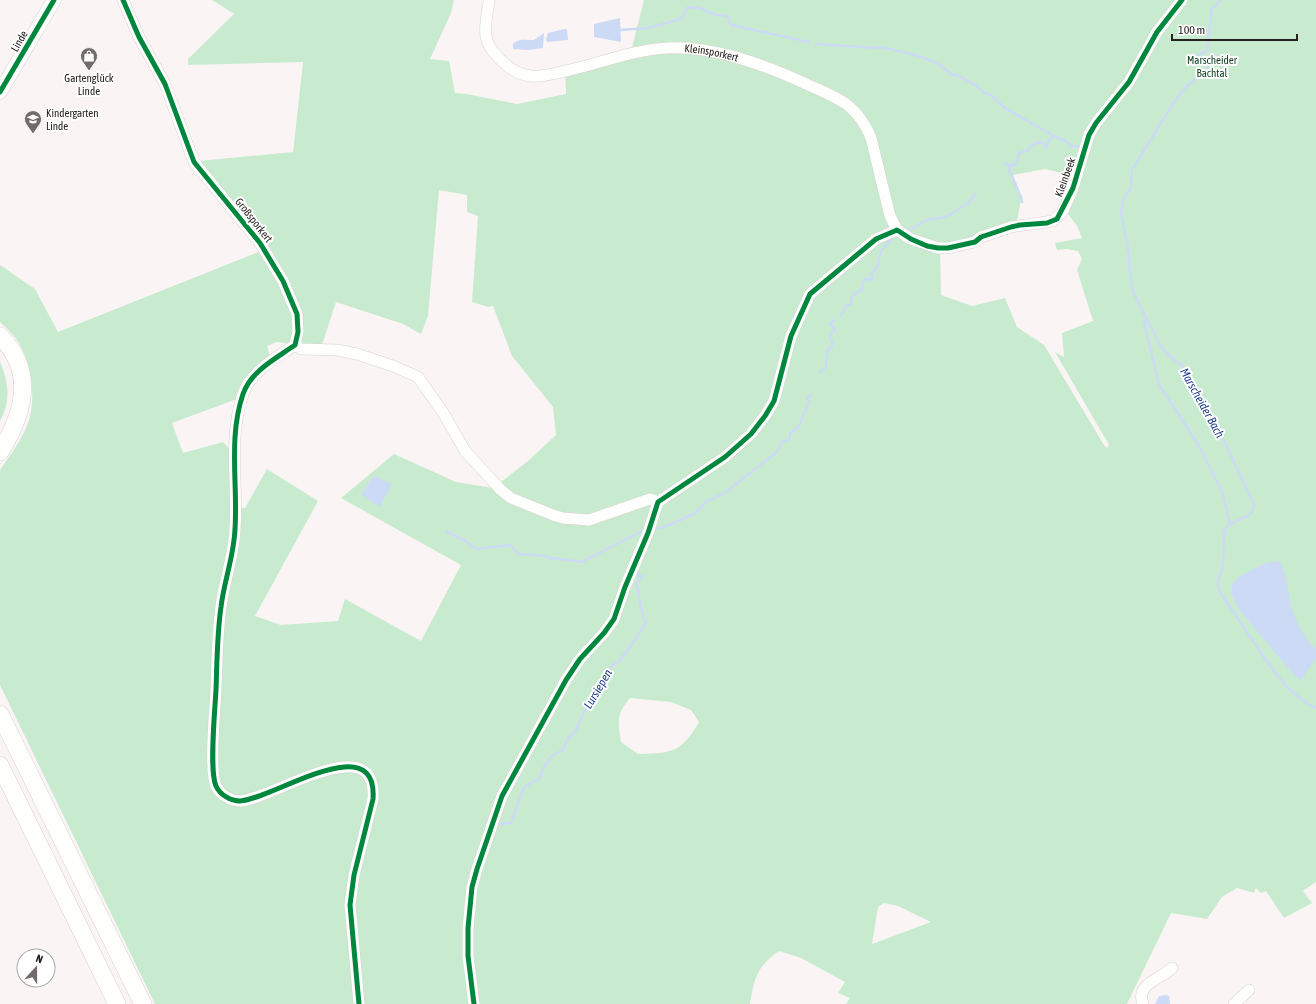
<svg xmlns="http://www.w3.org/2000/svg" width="1316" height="1004" font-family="'Asap Condensed',sans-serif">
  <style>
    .green { fill: #c8ebcf; fill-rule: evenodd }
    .water { fill: #cddaf5 }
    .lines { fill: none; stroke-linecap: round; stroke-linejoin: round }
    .stream { stroke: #cddaf5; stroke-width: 2.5 }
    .minor-casing { stroke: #d8d2d0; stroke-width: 12 }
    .major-casing { stroke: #d8d2d0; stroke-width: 15 }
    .highway-casing { stroke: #d8d2d0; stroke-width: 18 }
    .minor { stroke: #fefefd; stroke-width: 11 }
    .major { stroke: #fefefd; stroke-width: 14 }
    .highway { stroke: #fefefd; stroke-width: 17 }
    .cycleway-casing { stroke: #fff; stroke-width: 8 }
    .cycleway { stroke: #00873e; stroke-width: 5 }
    .labels { text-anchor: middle; stroke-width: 4; stroke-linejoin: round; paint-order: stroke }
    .street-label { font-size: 11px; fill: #27211e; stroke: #fff }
    .park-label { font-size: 11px; fill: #0b3f1f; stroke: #fff }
    .poi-label { font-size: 11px; fill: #27211e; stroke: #fff }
    .water-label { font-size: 12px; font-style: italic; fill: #24428d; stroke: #fff }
  </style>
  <rect width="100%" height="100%" fill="#faf5f4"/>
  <path class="green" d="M 212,0 L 454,0 L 451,13 L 430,59 L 449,61 L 455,93 L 467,94 L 517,104 L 566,94 L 565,69 L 631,51 L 644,0 L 1316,0 L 1316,882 L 1303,891 L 1312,903 L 1284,918 L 1266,891 L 1261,893 L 1256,888 L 1254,893 L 1237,888 L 1222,897 L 1207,919 L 1171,913 L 1127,1004 L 846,1004 L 850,998 L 838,993 L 845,982 L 801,958 L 779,951 C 757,966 754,979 750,1004 L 155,1004 L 0,685 L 0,470 C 10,455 22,440 28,423 C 36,402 32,367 21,347 C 16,337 8,329 0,322 L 0,265 L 35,289 L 58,332 L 266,249 L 198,161 L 293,152 L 303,62 L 188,65 L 188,59 L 234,14 ZM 1045,169 L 1082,178 L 1068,214 L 1077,226 L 1082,238 L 1055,243 L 1057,250 L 1067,249 L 1078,251 L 1082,259 L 1077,270 L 1093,321 L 1062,333 L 1064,357 L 1055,352 L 1109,445 L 1107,448 L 1104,445 L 1044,345 L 1017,327 L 1005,298 L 972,306 L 941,295 L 940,246 L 973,237 L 1017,221 L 1021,199 L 1013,175 ZM 439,190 L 467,195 L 467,212 L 478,216 L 472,302 L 488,307 L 493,306 L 512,356 L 553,407 L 556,435 L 528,461 L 493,488 L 456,482 L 394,454 L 341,498 L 461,565 L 421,641 L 345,599 L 338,621 L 281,625 L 255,616 L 318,501 L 267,469 L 245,508 L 232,508 L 230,449 L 223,442 L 183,453 L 172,423 L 237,399 C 245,377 251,370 270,357 L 267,346 L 277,342 L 321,348 L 336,302 L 403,324 L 421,334 L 428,316 ZM 630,698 L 671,702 L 691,710 L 699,722 C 681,753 672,753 638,754 L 621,742 C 618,721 616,715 630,698 ZM 884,903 L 898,906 L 931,922 L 872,944 L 878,907 Z
    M 0,362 C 9,382 11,401 0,421 Z"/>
  <path class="water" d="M 620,18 L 621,42 L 594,37 L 594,24 Z
    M 564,29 L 567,29 L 568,40 L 547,42 L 546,39 L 548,33 Z
    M 544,33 L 543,48 L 528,50 L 513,49 L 513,44 C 518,38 527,40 534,40 Z
    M 374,476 L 392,484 L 380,507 L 361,494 Z
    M 1278,561 C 1286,566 1289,598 1292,609 C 1297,624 1304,638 1316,649 L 1316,658 L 1301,680 L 1294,675 L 1240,611 C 1226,588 1228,581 1252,570 C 1262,565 1268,561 1278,561 Z
    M 1166,995 L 1169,996 L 1170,1004 L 1155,1004 L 1159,996 Z"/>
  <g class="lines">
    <path class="stream" d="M 1220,0 L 1216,6 L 1212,8 L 1207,48 L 1205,52 L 1198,55 L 1201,60 L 1206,61 L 1209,65 L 1206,70 L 1184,89 L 1172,105 L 1132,170 L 1131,188 L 1123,199 L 1121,212 L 1129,254 L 1129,263 L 1133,292 L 1160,345 L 1167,353 L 1185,369 L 1197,393 L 1209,409 L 1254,505 L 1251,514 C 1246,517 1230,523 1227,527 C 1221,535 1225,558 1222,569 C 1220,575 1216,582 1219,589 C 1223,600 1231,608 1237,617 C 1257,646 1283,694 1316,708
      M 620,30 L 648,28 L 681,19 L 688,7 L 699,8 L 716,15 L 727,16 L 731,25 L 809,42
      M 816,44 L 878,48 L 880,47 C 906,53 933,56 952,75 L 957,75 L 975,85 L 986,94 L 991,95 L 1005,108 L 1054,136
      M 1004,163 L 1011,166 L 1016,164 L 1019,153 L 1027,151 C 1031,145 1034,143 1041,142 L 1047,147 L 1048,141 L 1054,136 C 1060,138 1068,142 1072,147 L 1076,146 L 1081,148
      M 1011,166 L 1009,169 L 1021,197 L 1022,202
      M 907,231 L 927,220 L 945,217 L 956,211 L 968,203 L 976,193
      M 970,238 L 979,233
      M 841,316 L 846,306 L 851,304 L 852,296 L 862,289 L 864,279 L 873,280 L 871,274 L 877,268 L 881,251 L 894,236
      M 1146,319 L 1144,322 L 1145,326 L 1159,385 L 1198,444 L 1223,494 L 1230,524
      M 820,372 L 826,367 L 827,351 L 832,346 L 832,341 L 830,340 C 829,333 833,334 835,329 L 830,324 L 834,320
      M 654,529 L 664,527 L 694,514 L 706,502 L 726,492 L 777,452 L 782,442 L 790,439 L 790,434 L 799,426 L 809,401 L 807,398 L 811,395
      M 447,532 L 464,540 L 476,549 L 510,545 L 518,554 L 546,556 L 550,559 L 553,558 L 582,562 L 644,530
      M 499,824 L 511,823 L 524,787 L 539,779 C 543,768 549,754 562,751 L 568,738 L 575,732 L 591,697 L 600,688 L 610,672 L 611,666 C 622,663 639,633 646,623 C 641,617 639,591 636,583 L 643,576 L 638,576 L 638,569"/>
    <g class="minor-casing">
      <g id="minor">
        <path d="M 123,0 L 139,37 L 165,84 L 194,162 L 260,243 L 283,281 L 297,314 L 298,332 L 295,345 C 275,359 251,371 243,394 C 228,438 238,484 235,529 C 234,556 224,581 221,607 C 217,634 217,663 216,690 C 215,709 209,771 216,786 C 220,795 231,801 240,801 C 271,800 378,726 373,799 L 354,875 L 350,905 L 359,1004"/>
        <path id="s1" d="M 489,0 C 488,12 484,24 486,36 C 487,44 492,51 498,57 C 507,67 517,75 531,76 C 541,77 551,74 561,72 C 597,65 630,50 667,48 C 714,46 762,64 804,83 C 837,98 857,103 871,138 L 890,216 L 897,230 L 911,239 L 938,248 L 948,248 L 975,242 L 981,237 L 1011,227 L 1053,221 L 1063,211 L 1073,188 L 1089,135 L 1096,123 L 1129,82 L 1157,32 L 1182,0"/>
        <path d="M 295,345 L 301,349 L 337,350 L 357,354 L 393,366 L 418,377 L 444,414 L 465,451 L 501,490 L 511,498 L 553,515 L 563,518 L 589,520 L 650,499 L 658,502"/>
        <path d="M 474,1004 L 468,956 L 468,928 L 472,887 L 477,869 L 502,796 L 566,680 L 580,659 L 604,633 L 614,619 L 625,587 L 648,533 L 658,502 L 725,457 L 751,434 L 765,416 L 774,401 L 791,336 L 810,294 L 876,239 L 897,230"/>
        <path d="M 1143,1004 C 1135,983 1162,979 1172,968"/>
        <path d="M 1234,1004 L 1249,990"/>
      </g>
    </g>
    <g class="major-casing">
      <path id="major" d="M 0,92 L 54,0"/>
    </g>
    <g class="highway-casing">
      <path id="highway" d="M 0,336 C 36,372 24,414 0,452
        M 0,714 L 143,1004
        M 0,765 L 117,1004"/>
    </g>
    <use href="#minor" class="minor"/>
    <use href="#major" class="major"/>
    <use href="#highway" class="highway"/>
    <g class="cycleway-casing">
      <path id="cycleway" d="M 123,0 L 139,37 L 165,84 L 194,162 L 260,243 L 283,281 L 297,314 L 298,332 L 295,345 C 275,359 251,371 243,394 C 228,438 238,484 235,529 C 234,556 224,581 221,607 C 217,634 217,663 216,690 C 215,709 209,771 216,786 C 220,795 231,801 240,801 C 271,800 378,726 373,799 L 354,875 L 350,905 L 359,1004
        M 0,92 L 54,0
        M 474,1004 L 468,956 L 468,928 L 472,887 L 477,869 L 502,796 L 566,680 L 580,659 L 604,633 L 614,619 L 625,587 L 648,533 L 658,502 L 725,457 L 751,434 L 765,416 L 774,401 L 791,336 L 810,294 L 876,239 L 897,230 L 911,239 L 927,246 L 938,248 L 948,248 L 975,242 L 981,237 L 1011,227 L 1020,225 L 1047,223 L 1057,219 L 1073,188 L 1089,135 L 1096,123 L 1129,82 L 1157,32 L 1182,0"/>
    </g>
    <use href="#cycleway" class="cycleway"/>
  </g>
  <defs>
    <g id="shop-pin" transform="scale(0.9)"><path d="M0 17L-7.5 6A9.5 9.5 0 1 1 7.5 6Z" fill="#716b69" stroke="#fff"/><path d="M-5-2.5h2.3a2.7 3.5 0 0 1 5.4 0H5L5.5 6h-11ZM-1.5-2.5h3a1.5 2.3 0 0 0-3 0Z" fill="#fff"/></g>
    <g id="school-pin" transform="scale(0.9)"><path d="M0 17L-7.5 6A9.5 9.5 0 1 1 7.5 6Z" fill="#716b69" stroke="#fff"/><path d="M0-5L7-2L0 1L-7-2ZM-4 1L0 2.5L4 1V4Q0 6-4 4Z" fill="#fff"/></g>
  </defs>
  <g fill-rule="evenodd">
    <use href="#shop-pin" x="89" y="56"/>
    <use href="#school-pin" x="33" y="119"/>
  </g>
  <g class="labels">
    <g class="street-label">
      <text transform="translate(19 41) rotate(-60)" y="4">Linde</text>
      <text dy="4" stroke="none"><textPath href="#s1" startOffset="284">Kleinsporkert</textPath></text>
      <text transform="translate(1065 177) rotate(-70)" y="4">Kleinbeek</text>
      <text transform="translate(254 220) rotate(52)" y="4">Großsporkert</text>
    </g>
    <g class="park-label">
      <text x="1212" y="64">Marscheider<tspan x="1212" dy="13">Bachtal</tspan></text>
    </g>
    <g class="poi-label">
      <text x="89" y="82">Gartenglück<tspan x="89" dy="13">Linde</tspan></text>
      <text x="46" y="117" text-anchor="start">Kindergarten<tspan x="46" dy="13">Linde</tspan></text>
    </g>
    <g class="water-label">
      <text transform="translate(1202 403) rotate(61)" y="4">Marscheider Bach</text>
      <text transform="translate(598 689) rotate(-59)" y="4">Lursiepen</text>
    </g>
  </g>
  <g transform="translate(36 968) rotate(21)"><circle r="19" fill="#ffffff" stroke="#a9a6a5"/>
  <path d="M0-3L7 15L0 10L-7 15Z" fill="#716b69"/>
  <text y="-6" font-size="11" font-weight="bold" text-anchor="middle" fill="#27211e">N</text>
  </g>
  <path d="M1172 34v6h125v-6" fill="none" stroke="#27211e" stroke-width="2"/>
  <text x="1178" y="34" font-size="12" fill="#27211e" stroke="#ffffff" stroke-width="3" paint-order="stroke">100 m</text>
</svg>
